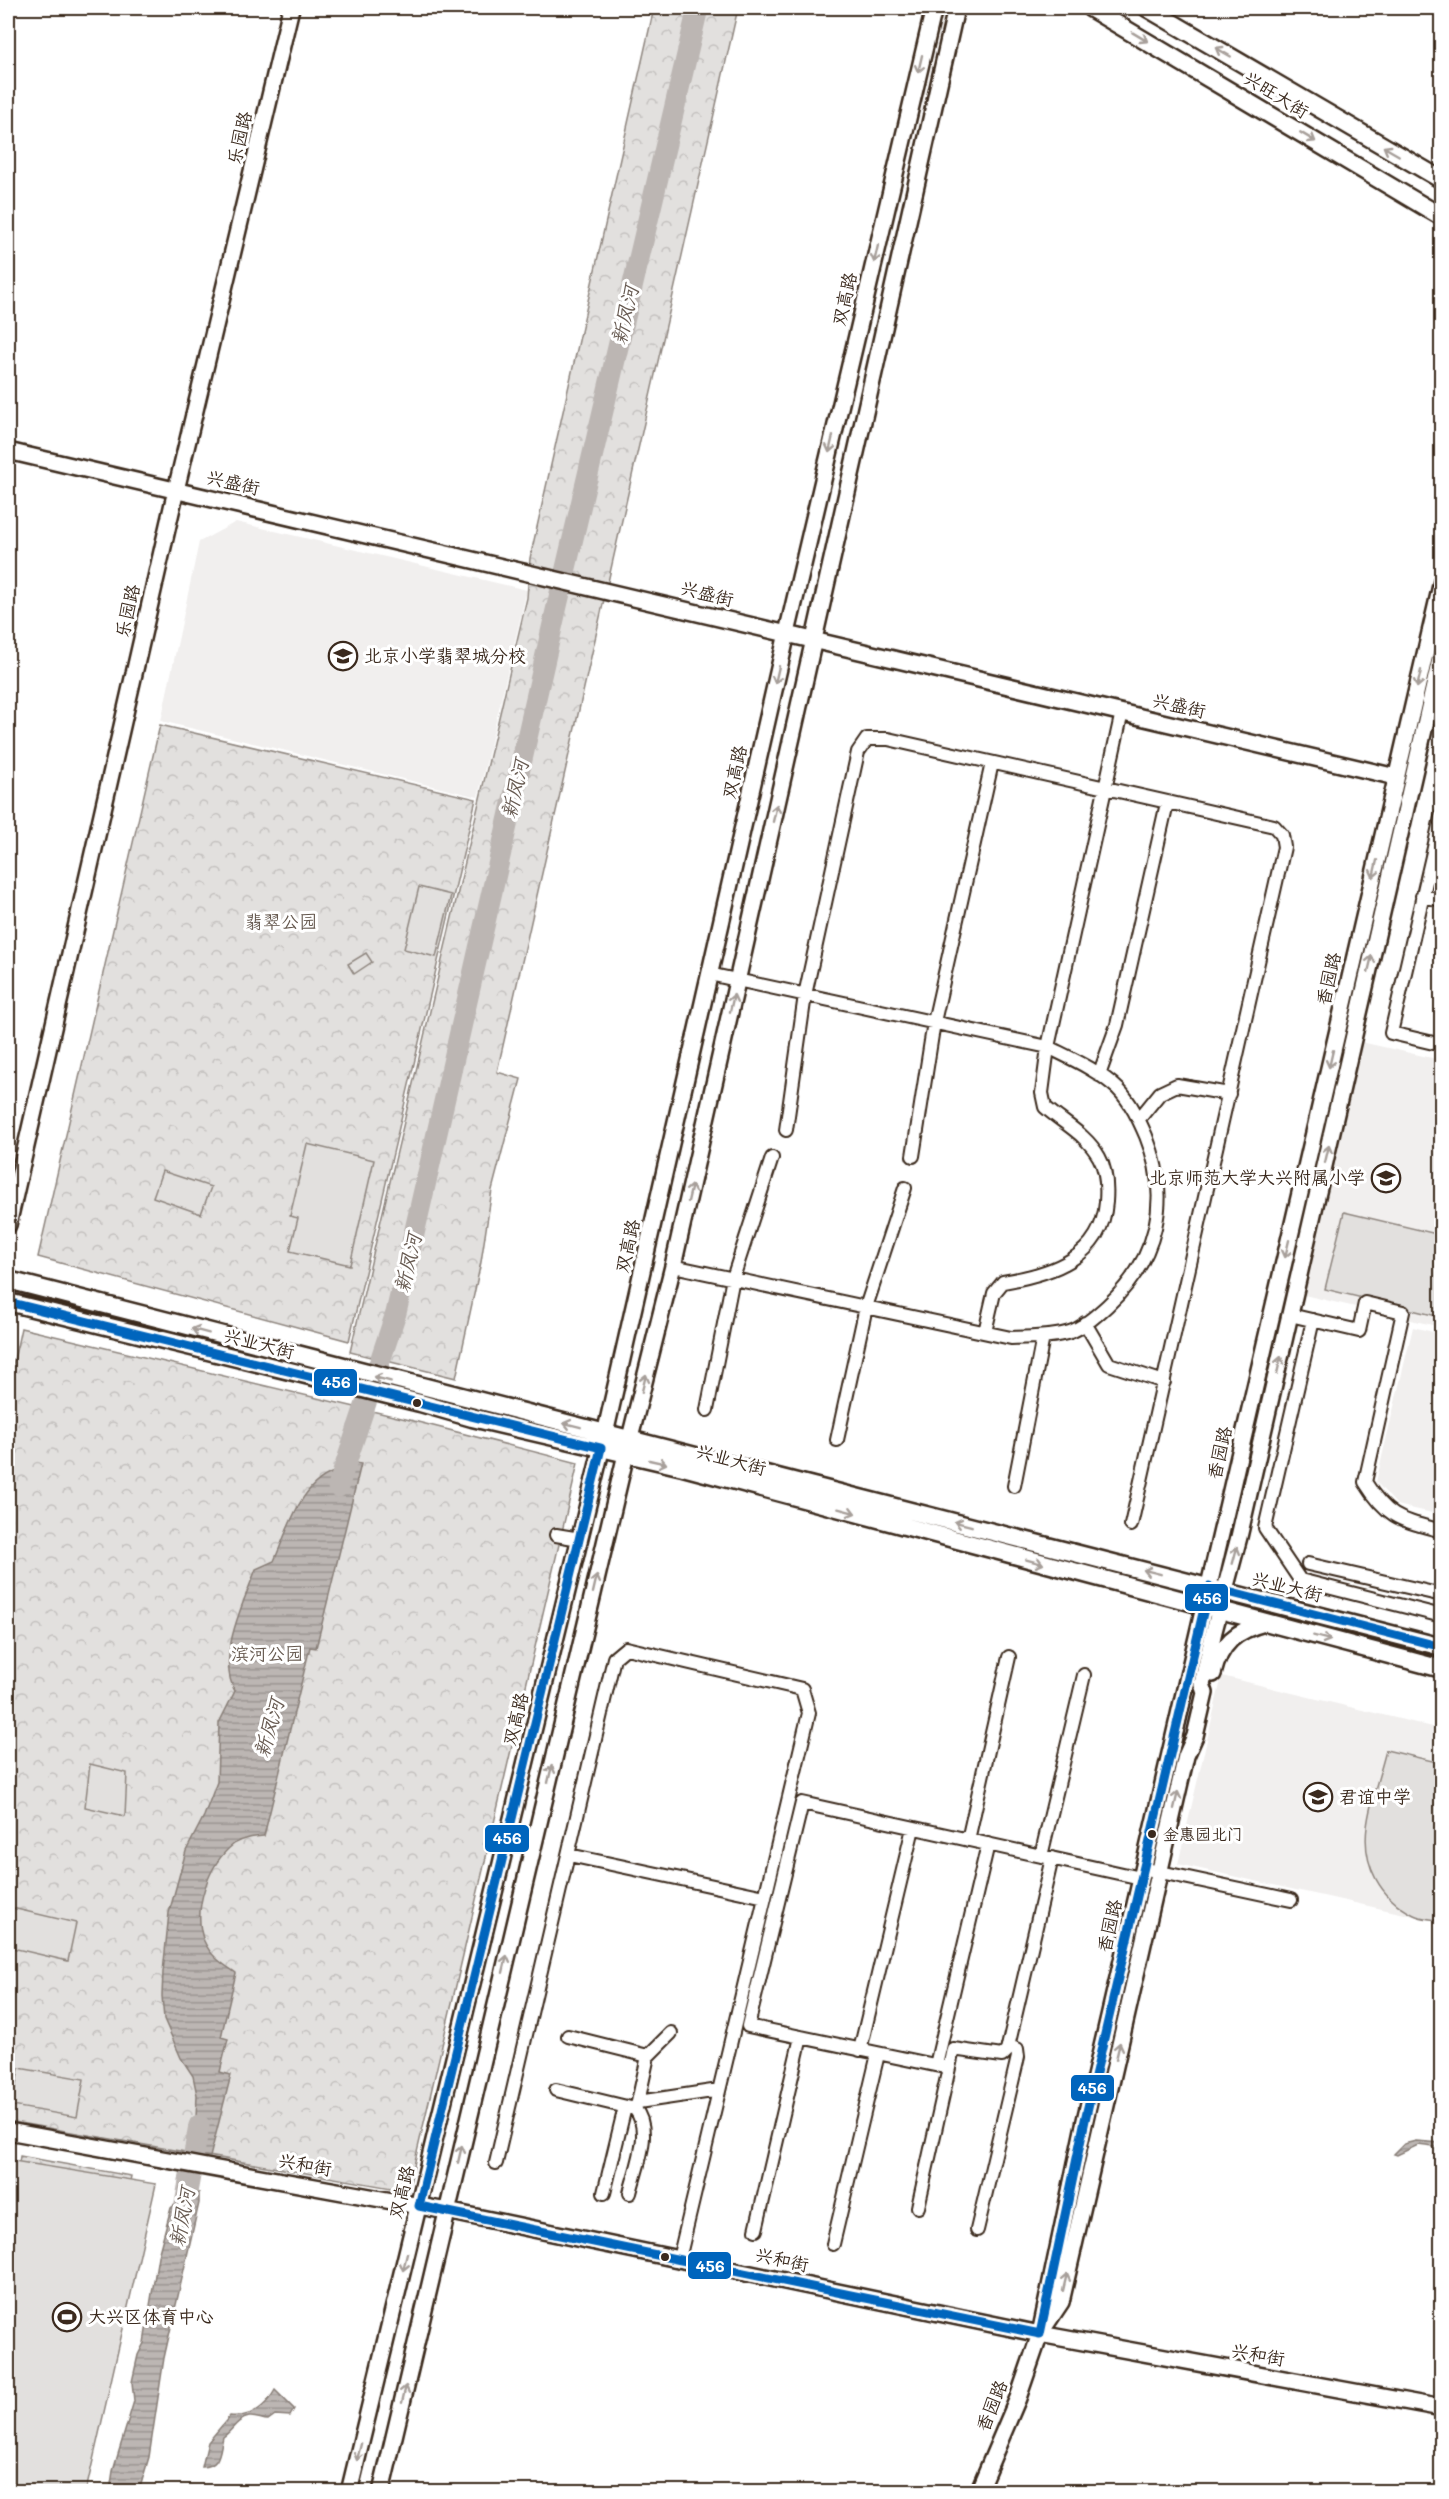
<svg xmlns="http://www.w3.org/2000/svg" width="1449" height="2499" font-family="Mali,'LXGW WenKai TC',sans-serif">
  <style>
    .built { fill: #f1efee }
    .grass { fill: url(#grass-dots); stroke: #8e857e; stroke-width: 1.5 }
    .park { fill: url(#park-crowns); stroke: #8e857e; stroke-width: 1.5 }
    .pitch { fill: #e2e0de; stroke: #8e857e; stroke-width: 1.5 }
    .water { fill: url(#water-rules); stroke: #887e77; stroke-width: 1.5 }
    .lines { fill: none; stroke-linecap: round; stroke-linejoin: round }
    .river { stroke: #bcb6b3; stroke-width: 21 }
    .minor-casing { stroke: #3b2a1e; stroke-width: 16 }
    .tertiary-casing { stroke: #3b2a1e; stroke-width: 20 }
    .secondary-casing { stroke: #3b2a1e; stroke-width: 21 }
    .minor { stroke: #fff; stroke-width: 12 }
    .tertiary { stroke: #fff; stroke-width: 15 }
    .secondary { stroke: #fff; stroke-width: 16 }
    .bus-1-casing { stroke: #fff; stroke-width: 14 }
    .bus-1 { stroke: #0065bd; stroke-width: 9 }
    .oneway { stroke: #a79f9a }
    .bus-dot { fill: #3b2a1e; stroke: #fff; stroke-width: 2 }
    .labels { text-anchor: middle; stroke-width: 6; stroke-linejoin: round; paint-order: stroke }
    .bus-label { font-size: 16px; fill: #3b2a1e; stroke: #fff; text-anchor: start }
    .street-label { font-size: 18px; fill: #3b2a1e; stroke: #fff }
    .poi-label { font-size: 18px; fill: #3b2a1e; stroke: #fff; text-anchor: start }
    .park-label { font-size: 18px; fill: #65584e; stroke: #fff }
    .water-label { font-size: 20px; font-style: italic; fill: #685b52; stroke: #fff }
    .line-badge { stroke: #fff; stroke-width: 2 }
    .badge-label { font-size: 16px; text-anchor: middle; font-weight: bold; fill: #fff }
  </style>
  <defs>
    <pattern id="grass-dots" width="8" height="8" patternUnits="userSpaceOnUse" patternTransform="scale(1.5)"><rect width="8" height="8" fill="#e2e0de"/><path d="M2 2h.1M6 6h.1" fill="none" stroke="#c3c0be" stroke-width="1.8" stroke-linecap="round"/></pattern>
    <pattern id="park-crowns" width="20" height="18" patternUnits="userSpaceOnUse" patternTransform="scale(1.5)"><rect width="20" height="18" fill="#e2e0de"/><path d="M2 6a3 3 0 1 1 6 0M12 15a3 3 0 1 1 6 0" fill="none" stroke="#c3c0be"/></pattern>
    <pattern id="water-rules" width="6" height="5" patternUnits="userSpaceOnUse" patternTransform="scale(1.5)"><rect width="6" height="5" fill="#bcb6b3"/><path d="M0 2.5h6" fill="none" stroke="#9a9491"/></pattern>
  </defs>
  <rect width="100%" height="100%" fill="#fff"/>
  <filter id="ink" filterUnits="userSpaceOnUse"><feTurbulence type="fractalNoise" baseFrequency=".0167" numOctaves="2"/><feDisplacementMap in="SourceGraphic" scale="12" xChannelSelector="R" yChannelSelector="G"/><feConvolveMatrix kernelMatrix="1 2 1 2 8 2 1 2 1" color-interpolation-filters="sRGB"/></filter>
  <g filter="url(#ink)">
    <path class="built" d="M 236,522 L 527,590 L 478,797 L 161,721 L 199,542 Z
      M 1361,1042 L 1441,1060 L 1441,1327 L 1304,1295 Z
      M 1413,1327 L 1441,1334 L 1441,1515 L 1397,1505 L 1376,1482 Z
      M 1222,1676 L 1441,1729 L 1441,1922 L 1178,1864 Z"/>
    <path class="grass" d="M 20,2156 L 131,2176 L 128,2191 L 16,2182 Z"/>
    <path class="park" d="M 654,8 L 738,8 L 497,1072 L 521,1079 L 492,1190 L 481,1262 L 456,1378 L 350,1352 L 527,598 L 530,558 Z
      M 160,725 L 476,799 L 349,1341 L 38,1257 Z
      M 21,1328 L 410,1420 L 578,1463 L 408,2191 L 8,2121 L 8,1388 Z"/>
    <path class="pitch" d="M 419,887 L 451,895 L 436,957 L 404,949 Z
      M 366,953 L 372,962 L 354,974 L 348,964 Z
      M 307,1144 L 374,1160 L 350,1265 L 290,1251 L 298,1218 L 290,1216 Z
      M 162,1171 L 211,1187 L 201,1214 L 153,1197 Z
      M 1344,1212 L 1441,1235 L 1441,1317 L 1325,1289 Z
      M 1386,1750 L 1441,1763 L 1441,1921 C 1433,1919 1422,1919 1414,1915 C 1380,1898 1362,1865 1367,1827 C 1370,1801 1380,1775 1386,1750 Z
      M 90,1764 L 127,1773 L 125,1816 L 85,1807 Z
      M 8,1907 L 76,1923 L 68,1961 L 8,1947 Z
      M 19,2068 L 84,2079 L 77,2117 L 12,2106 Z
      M 8,2160 L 156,2184 L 86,2491 L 8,2491 Z"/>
    <path class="water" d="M 343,1460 L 361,1464 L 316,1648 L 310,1647 L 264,1836 C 254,1837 243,1838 234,1844 C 208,1864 192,1910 204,1941 C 211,1957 223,1964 236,1973 L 221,2037 L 228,2039 L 220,2072 L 231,2075 L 210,2157 L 188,2153 L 196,2118 L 197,2095 L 193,2076 L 181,2058 L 164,2019 L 162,1996 L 163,1972 L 169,1913 L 186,1851 L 204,1816 L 217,1782 L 219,1723 L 235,1691 C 216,1659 244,1601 256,1569 L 274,1561 C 289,1528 300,1480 340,1470 Z
      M 1416,2141 L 1441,2143 L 1441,2148 L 1418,2145 L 1397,2155 L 1394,2154 L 1404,2144 Z
      M 190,2192 L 199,2193 L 199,2203 L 164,2358 L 149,2457 L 139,2491 L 110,2491 L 113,2471 L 134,2401 L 132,2382 L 138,2355 L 144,2343 L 158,2256 L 171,2208 Z
      M 275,2390 L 294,2409 L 290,2416 L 275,2415 L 268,2420 C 262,2420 256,2416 249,2417 C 237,2419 232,2431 223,2437 C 219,2453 221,2466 202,2467 L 208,2442 L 230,2416 C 251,2418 265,2408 275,2390 Z"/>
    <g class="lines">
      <path class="river" d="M 338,1487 L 396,1313 L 557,606 L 698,8
        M 182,2221 L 199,2125"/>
      <g class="minor-casing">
        <path id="minor" d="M 1442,813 L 1391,1033 L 1442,1045
          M 1422,896 L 1442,900
          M 1099,1075 L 1117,1025 L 1167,803
          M 1139,1119 L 1160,1093 L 1177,1085 L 1229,1094
          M 786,1130 L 805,995 L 858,752 L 867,739 L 888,739 L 1274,826 L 1282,835 L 1284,847 L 1131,1525
          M 913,1156 L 934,1022 L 992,763
          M 673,1266 L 1011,1338 C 1030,1337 1051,1338 1070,1332 C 1083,1328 1097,1315 1107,1306 C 1157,1260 1172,1200 1146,1136 C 1139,1120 1131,1102 1118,1089 C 1098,1070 1072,1059 1048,1047 L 709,974
          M 1290,1315 L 1359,1331 L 1365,1303 L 1403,1312 L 1365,1482 C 1388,1519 1401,1520 1442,1531
          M 1313,1320 L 1265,1528 L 1300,1580 L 1442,1616
          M 1085,1323 L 1109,1364 L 1164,1382
          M 985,1332 L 994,1293 L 1003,1282 C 1051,1274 1102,1258 1106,1202 C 1107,1188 1106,1169 1099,1157 C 1086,1134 1064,1124 1045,1107 L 1042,1093 L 1048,1047 L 1122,712
          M 707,1410 L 733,1278 L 772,1158
          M 837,1440 L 866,1307 L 905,1188
          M 1014,1486 L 1043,1337
          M 556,1535 L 580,1539
          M 1308,1564 L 1442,1595
          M 968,1840 L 1009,1657
          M 569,1855 L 765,1897
          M 1041,1856 L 1084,1675
          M 1151,1870 L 1291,1900
          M 568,2036 L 648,2056 L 638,2102 L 719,2090
          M 860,2050 L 913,1828
          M 648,2056 L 671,2033
          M 936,2065 L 988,1844
          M 949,2068 L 953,2049 L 1002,2056 L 1007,2051 L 1052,1858
          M 556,2090 L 635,2109 L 638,2102
          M 496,2163 L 614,1658 L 626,1648 L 802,1689 L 809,1713 L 679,2259
          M 604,2193 L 625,2107
          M 630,2193 C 636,2168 653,2131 635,2109
          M 918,2207 L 949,2068 L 748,2026 L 802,1803 L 1141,1878
          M 756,2230 L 801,2037
          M 977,2230 L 1018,2057 L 1017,2049 L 1008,2046
          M 833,2244 L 878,2054"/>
      </g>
      <g class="tertiary-casing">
        <path id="tertiary" d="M 8,451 L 1396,777
          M 8,1225 L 176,490 L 291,8
          M 1213,1674 C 1220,1644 1236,1630 1265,1623
          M 8,2131 L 447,2211 L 1040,2334 L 1442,2408
          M 1045,2326 L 1061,2302 L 1186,1756 L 1195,1736 L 1205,1693 L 1202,1684 L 1214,1631 L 1239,1537 L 1442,651
          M 349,2492 L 605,1434 L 787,633 L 934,8
          M 381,2492 L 626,1454 L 673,1266 L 956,8
          M 978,2492 L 1018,2398 L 1040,2334 L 1085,2120 L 1442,581"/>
      </g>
      <g class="secondary-casing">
        <path id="secondary" d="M 1090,8 L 1442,217
          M 1147,8 L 1442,180
          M 8,1280 C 485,1405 964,1524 1442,1647
          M 8,1302 L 420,1403 L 472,1418 L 683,1467 L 1442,1669"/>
      </g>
      <use href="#minor" class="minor"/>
      <use href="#tertiary" class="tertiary"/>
      <use href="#secondary" class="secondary"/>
      <g class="bus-1-casing">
        <path id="bus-1" d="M 8,1302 L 601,1448 L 419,2206 L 1040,2334
          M 1040,2334 L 1085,2120 L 1209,1587 L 1442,1647"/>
      </g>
      <use href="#bus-1" class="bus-1"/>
    </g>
    <defs><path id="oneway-shaft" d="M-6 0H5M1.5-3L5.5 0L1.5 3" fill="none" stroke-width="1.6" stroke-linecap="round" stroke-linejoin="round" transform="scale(1.5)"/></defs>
    <g class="oneway">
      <use href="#oneway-shaft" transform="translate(1140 37) rotate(31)"/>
      <use href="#oneway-shaft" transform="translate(1223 52) rotate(-150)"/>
      <use href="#oneway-shaft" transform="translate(920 64) rotate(103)"/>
      <use href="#oneway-shaft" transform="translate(1308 137) rotate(31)"/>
      <use href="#oneway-shaft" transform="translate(1391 151) rotate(-150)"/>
      <use href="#oneway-shaft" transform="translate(876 254) rotate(103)"/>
      <use href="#oneway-shaft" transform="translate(831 444) rotate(103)"/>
      <use href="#oneway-shaft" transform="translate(777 675) rotate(103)"/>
      <use href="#oneway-shaft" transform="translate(1419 679) rotate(103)"/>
      <use href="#oneway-shaft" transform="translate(775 813) rotate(-77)"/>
      <use href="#oneway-shaft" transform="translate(1375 869) rotate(103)"/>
      <use href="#oneway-shaft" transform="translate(1370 964) rotate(-77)"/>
      <use href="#oneway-shaft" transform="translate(732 1003) rotate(-77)"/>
      <use href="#oneway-shaft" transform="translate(1331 1059) rotate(103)"/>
      <use href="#oneway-shaft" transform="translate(1327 1154) rotate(-77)"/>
      <use href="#oneway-shaft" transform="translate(690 1193) rotate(-77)"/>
      <use href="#oneway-shaft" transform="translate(1287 1249) rotate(103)"/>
      <use href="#oneway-shaft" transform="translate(200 1331) rotate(-165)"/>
      <use href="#oneway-shaft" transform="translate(1279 1365) rotate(-77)"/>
      <use href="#oneway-shaft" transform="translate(382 1379) rotate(-165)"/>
      <use href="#oneway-shaft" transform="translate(644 1383) rotate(-76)"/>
      <use href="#oneway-shaft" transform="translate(572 1425) rotate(-166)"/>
      <use href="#oneway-shaft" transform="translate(658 1462) rotate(13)"/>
      <use href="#oneway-shaft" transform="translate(847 1511) rotate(15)"/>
      <use href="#oneway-shaft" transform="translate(963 1524) rotate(-166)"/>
      <use href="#oneway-shaft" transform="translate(1235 1555) rotate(-75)"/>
      <use href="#oneway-shaft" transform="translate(1035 1562) rotate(15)"/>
      <use href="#oneway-shaft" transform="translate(1152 1572) rotate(-166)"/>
      <use href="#oneway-shaft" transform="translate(595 1584) rotate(-77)"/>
      <use href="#oneway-shaft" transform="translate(1322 1638) rotate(15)"/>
      <use href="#oneway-shaft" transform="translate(550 1774) rotate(-77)"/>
      <use href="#oneway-shaft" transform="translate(1176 1800) rotate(-77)"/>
      <use href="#oneway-shaft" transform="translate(505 1964) rotate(-77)"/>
      <use href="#oneway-shaft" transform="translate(1118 2051) rotate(-77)"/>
      <use href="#oneway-shaft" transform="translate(460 2154) rotate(-77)"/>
      <use href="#oneway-shaft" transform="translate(405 2262) rotate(104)"/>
      <use href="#oneway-shaft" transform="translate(1065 2282) rotate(-77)"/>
      <use href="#oneway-shaft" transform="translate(404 2394) rotate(-77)"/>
      <use href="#oneway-shaft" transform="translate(359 2452) rotate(104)"/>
    </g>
  </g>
  <defs>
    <g id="school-ring" transform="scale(1.5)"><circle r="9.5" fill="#fff" stroke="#3b2a1e" stroke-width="1.5"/><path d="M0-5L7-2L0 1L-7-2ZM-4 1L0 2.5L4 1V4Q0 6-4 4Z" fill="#3b2a1e"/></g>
    <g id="stadium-ring" transform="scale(1.5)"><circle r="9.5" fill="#fff" stroke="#3b2a1e" stroke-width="1.5"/><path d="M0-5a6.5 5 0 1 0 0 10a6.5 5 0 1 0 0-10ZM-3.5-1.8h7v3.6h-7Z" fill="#3b2a1e"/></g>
  </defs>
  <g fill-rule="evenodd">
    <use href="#school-ring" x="343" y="656"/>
    <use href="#school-ring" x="1386" y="1178"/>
    <use href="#school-ring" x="1318" y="1797"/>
    <use href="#stadium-ring" x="67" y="2317"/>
  </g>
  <g class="bus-dot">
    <circle cx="417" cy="1403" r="5"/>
    <circle cx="1152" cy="1834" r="5"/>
    <circle cx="665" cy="2257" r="5"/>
  </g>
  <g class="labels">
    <g class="bus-label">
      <text x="1163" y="1840">金惠园北门</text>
    </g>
    <g class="street-label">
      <text transform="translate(1276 95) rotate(31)" y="6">兴旺大街</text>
      <text transform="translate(240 138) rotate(-77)" y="6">乐园路</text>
      <text transform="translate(845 299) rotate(-77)" y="6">双高路</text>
      <text transform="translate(233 483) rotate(13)" y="6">兴盛街</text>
      <text transform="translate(707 594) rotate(14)" y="6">兴盛街</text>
      <text transform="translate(128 611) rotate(-77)" y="6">乐园路</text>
      <text transform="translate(1179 706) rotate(13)" y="6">兴盛街</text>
      <text transform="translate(735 772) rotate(-77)" y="6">双高路</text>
      <text transform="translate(1329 979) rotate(-77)" y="6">香园路</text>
      <text transform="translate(628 1246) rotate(-77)" y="6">双高路</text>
      <text transform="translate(259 1344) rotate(14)" y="6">兴业大街</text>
      <text transform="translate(1220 1453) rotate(-77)" y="6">香园路</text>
      <text transform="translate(731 1460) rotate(15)" y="6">兴业大街</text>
      <text transform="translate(1287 1587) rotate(14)" y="6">兴业大街</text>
      <text transform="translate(516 1719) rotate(-76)" y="6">双高路</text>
      <text transform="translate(1110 1926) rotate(-77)" y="6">香园路</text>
      <text transform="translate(305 2165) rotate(10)" y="6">兴和街</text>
      <text transform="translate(402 2192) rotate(-76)" y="6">双高路</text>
      <text transform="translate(782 2260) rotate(12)" y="6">兴和街</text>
      <text transform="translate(1258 2355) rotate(10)" y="6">兴和街</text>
      <text transform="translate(992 2406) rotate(-68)" y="6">香园路</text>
    </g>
    <g class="poi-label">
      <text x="364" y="662">北京小学翡翠城分校</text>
      <text x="1365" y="1184" text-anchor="end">北京师范大学大兴附属小学</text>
      <text x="1339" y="1803">君谊中学</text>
      <text x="88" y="2323">大兴区体育中心</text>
    </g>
    <g class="park-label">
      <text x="281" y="928">翡翠公园</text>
      <text x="267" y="1660">滨河公园</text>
    </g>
    <g class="water-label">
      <text transform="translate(625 315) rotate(-77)" y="7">新凤河</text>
      <text transform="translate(515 789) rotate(-77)" y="7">新凤河</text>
      <text transform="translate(408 1263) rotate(-77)" y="7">新凤河</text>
      <text transform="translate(269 1728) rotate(-74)" y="7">新凤河</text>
      <text transform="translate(182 2217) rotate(-79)" y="7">新凤河</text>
    </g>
  </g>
  <g class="line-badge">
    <rect x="313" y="1368" width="45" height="29" rx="6" fill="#0065bd"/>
    <rect x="1184" y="1583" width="45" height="29" rx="6" fill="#0065bd"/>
    <rect x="484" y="1824" width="46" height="29" rx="6" fill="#0065bd"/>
    <rect x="1070" y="2074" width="45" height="28" rx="6" fill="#0065bd"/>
    <rect x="687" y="2251" width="45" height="29" rx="6" fill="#0065bd"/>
  </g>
  <g class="badge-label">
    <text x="336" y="1388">456</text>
    <text x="1207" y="1604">456</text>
    <text x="507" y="1844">456</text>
    <text x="1092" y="2094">456</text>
    <text x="710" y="2272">456</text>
  </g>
  <rect width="1449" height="2499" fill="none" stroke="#fff" stroke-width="30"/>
  <rect x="15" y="15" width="1419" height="2469" fill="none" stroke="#3b2a1e" stroke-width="2" filter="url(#ink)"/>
</svg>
